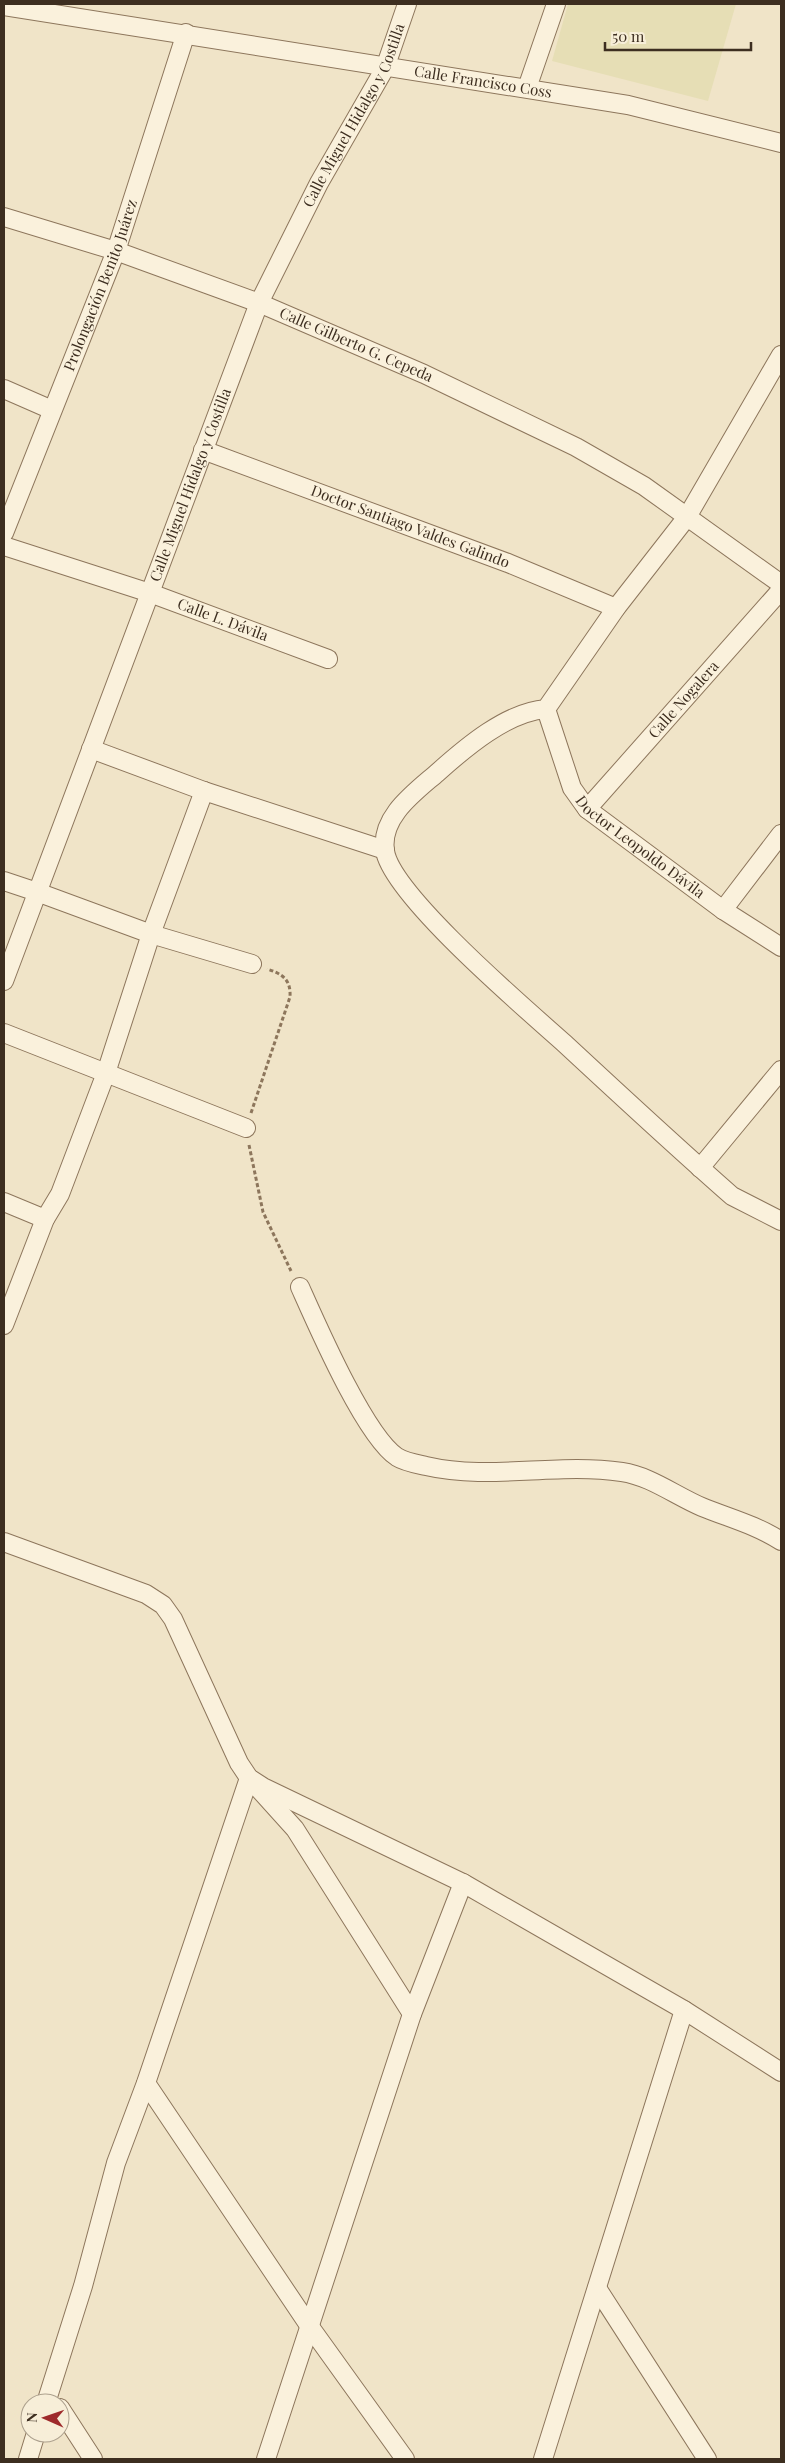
<svg xmlns="http://www.w3.org/2000/svg" width="785" height="2463" font-family="'Playfair Display',serif">
  <style>
    .farmland { fill: #e6deb5 }
    .lines { fill: none; stroke-linecap: round; stroke-linejoin: round }
    .minor-casing { stroke: #8d765c; stroke-width: 20 }
    .path { stroke: #8d765c; stroke-width: 3; stroke-dasharray: 4 2.5; stroke-linecap: butt }
    .minor { stroke: #faf1dc; stroke-width: 18 }
    .labels { text-anchor: middle; stroke-width: 5; stroke-linejoin: round; paint-order: stroke }
    .street-label { font-size: 15px; fill: #3d2e20; stroke: #f7eed8 }
  </style>
  <rect width="100%" height="100%" fill="#f0e4c8"/>
  <path class="farmland" d="M 568,4 L 736,4 L 708,101 L 552,61 Z"/>
  <g class="lines">
    <g class="minor-casing">
      <g id="minor">
        <path id="s1" d="M 4,6 L 628,105 L 781,143"/>
        <path d="M 527,88 L 556,4"/>
        <path id="s2" d="M 4,217 L 116,251 L 259,303 L 424,374 L 576,447 L 644,486 L 781,584"/>
        <path d="M 781,355 L 687,517 L 616,608 L 546,709 C 507,712 466,747 437,773 C 414,793 380,817 385,851 C 392,895 526,1009 564,1043 C 620,1095 675,1146 732,1196 L 781,1221"/>
        <path d="M 4,389 L 52,410"/>
        <path id="s3" d="M 203,450 L 508,563 L 616,608"/>
        <path id="s4" d="M 4,533 L 116,251 L 186,33"/>
        <path id="s5" d="M 4,546 L 150,593 L 328,659"/>
        <path id="s6" d="M 546,709 L 572,788 L 587,809 L 723,910 L 781,947"/>
        <path d="M 91,749 L 204,791 L 385,850"/>
        <path id="s7" d="M 587,809 L 781,590"/>
        <path d="M 4,881 L 37,892 L 151,934 L 252,964"/>
        <path d="M 723,910 L 781,834"/>
        <path id="s8" d="M 4,981 L 259,303 L 319,183 L 385,68 L 407,4"/>
        <path d="M 4,1033 L 246,1128"/>
        <path d="M 700,1168 L 781,1070"/>
        <path d="M 4,1202 L 45,1219"/>
        <path d="M 300,1287 C 317,1325 365,1436 397,1457 C 405,1462 417,1464 426,1466 C 490,1481 557,1462 622,1472 C 650,1476 676,1496 702,1507 C 729,1518 756,1525 781,1541"/>
        <path d="M 4,1325 L 45,1219 L 60,1194 L 106,1073 L 151,934 L 204,791"/>
        <path d="M 4,1542 L 146,1594 L 163,1605 L 173,1619 L 239,1763 L 249,1778 L 263,1787 L 463,1883 L 684,2010 L 781,2072"/>
        <path d="M 146,2083 L 308,2324 L 405,2459"/>
        <path d="M 597,2288 L 707,2459"/>
        <path d="M 46,2403 L 83,2286 L 116,2163 L 146,2083 L 249,1778 L 295,1829 L 412,2014"/>
        <path d="M 60,2408 L 93,2459"/>
        <path d="M 28,2459 L 36,2433"/>
        <path d="M 266,2459 L 412,2014 L 463,1883"/>
        <path d="M 543,2459 L 684,2010"/>
      </g>
    </g>
    <path class="path" d="M 251,1113 L 290,997 C 291,980 283,974 267,969
      M 249,1145 L 263,1212 L 291,1271"/>
    <use href="#minor" class="minor"/>
  </g>
  <g class="labels">
    <g class="street-label">
      <text dy="5" stroke="none"><textPath href="#s1" startOffset="485">Calle Francisco Coss</textPath></text>
      <text dy="5" stroke="none"><textPath href="#s8" startOffset="935">Calle Miguel Hidalgo y Costilla</textPath></text>
      <text dy="5" stroke="none"><textPath href="#s4" startOffset="266">Prolongación Benito Juárez</textPath></text>
      <text dy="5" stroke="none"><textPath href="#s2" startOffset="375">Calle Gilberto G. Cepeda</textPath></text>
      <text dy="5" stroke="none"><textPath href="#s8" startOffset="530">Calle Miguel Hidalgo y Costilla</textPath></text>
      <text dy="5" stroke="none"><textPath href="#s3" startOffset="221">Doctor Santiago Valdes Galindo</textPath></text>
      <text dy="5" stroke="none"><textPath href="#s5" startOffset="231">Calle L. Dávila</textPath></text>
      <text dy="5" stroke="none"><textPath href="#s7" startOffset="146">Calle Nogalera</textPath></text>
      <text dy="5" stroke="none"><textPath href="#s6" startOffset="174">Doctor Leopoldo Dávila</textPath></text>
    </g>
  </g>
  <rect width="785" height="2463" fill="none" stroke="#3d2e20" stroke-width="10"/>
  <g transform="translate(45 2418) rotate(272)"><circle r="24" fill="#f7eed8" stroke="#ada18e"/>
  <path d="M0-4L9 19L0 12L-9 19Z" fill="#9e2a2b"/>
  <text y="-8" font-size="14" font-weight="bold" text-anchor="middle" fill="#3d2e20">N</text>
  </g>
  <path d="M605 42v8h146v-8" fill="none" stroke="#3d2e20" stroke-width="2.5"/>
  <text x="612" y="42" font-size="15" fill="#3d2e20" stroke="#f7eed8" stroke-width="4" paint-order="stroke">50 m</text>
</svg>
